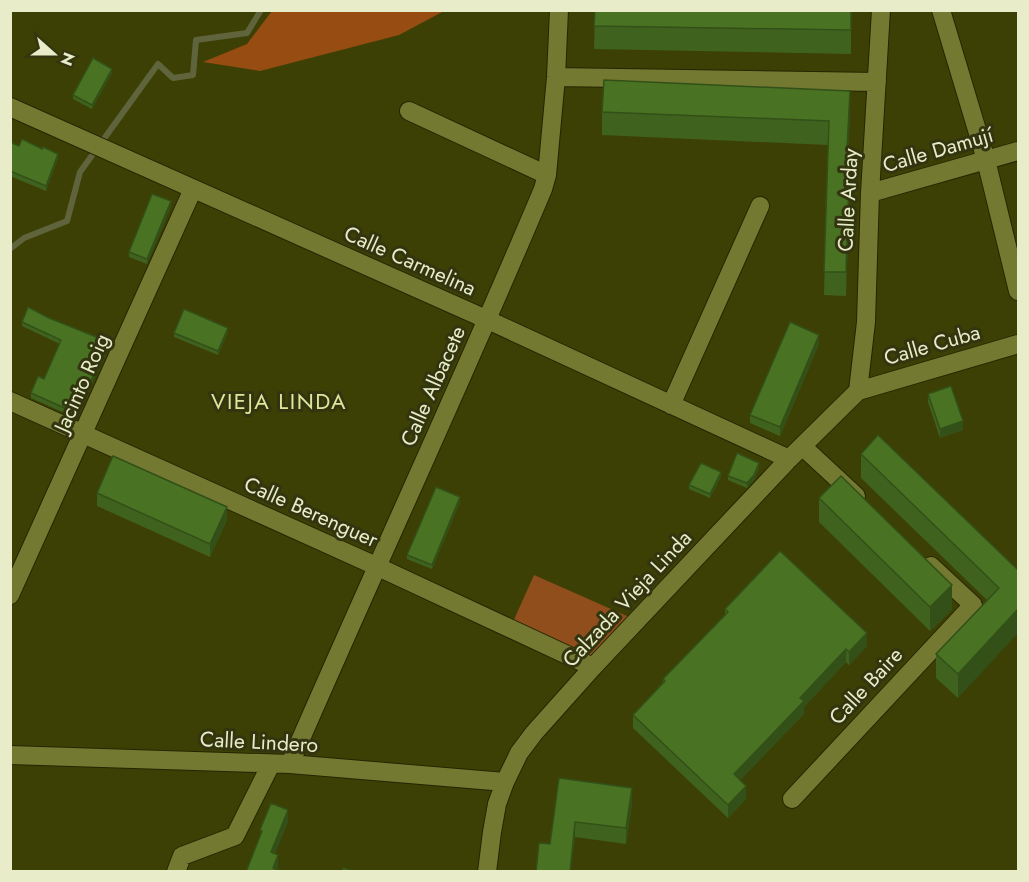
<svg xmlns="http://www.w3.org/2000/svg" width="1029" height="882" font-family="Jost,sans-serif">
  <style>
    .green { fill: #904e1d }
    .forest { fill: #974d12 }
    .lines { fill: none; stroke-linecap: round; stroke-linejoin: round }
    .stream { stroke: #60643c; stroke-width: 6 }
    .minor-casing { stroke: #242600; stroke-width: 20 }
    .minor { stroke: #747931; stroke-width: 18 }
    .wall { fill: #3f631e }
    .shaded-wall { fill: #335018 }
    .building { fill: #497323; stroke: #335018; stroke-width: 1.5 }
    .labels { text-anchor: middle; stroke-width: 6; stroke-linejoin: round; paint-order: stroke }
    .street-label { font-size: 21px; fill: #e8ecc8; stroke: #32350f }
    .neighbourhood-label { font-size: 22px; letter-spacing: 1.5px; fill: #dee69b; stroke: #32350f }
  </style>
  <rect width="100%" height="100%" fill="#3d4005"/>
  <path class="green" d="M 534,575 L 629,617 L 594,659 L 513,622 Z"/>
  <path class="forest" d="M 272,11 L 272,10 L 444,11 L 399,35 L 260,71 L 203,62 L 247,44 Z"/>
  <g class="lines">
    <path class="stream" d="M 10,249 L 24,238 L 67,221 L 80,172 L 158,64 L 173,78 L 193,75 L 196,40 L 247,33 L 261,10"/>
    <g class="minor-casing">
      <path id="minor" d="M 941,10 L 986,160 L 1018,291
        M 556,77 L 877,82
        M 10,107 L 488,320 L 789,459
        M 409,111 L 547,175
        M 870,193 L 1018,151
        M 858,391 L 866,322 L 870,193 L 881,10
        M 10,401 L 376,566 L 593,667
        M 671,405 L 760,206
        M 802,446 L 856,496
        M 10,595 L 193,189
        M 10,755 L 290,764 L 505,782
        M 290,764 C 373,572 462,382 543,189 L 547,175 L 556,77 L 559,10
        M 792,799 L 973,605 L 931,566
        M 176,872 L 182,856 L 235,836 L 271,764
        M 487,872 L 492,832 L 497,804 L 505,782 L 519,753 L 534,733 L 593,667 L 789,459 L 858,391 L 1018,344"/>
    </g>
    <use href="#minor" class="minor"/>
  </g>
  <path class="wall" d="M 595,10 L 851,10 L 851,54 L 594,49 Z
    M 112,73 L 92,109 L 73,99 L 73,95 Z
    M 602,112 L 850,114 L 848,149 L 850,173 L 846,296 L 824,295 L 828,145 L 602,135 Z
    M 10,142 L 19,146 L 58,158 L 46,191 L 10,176 Z
    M 171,206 L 147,264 L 129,257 L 129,252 Z
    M 22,322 L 109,347 L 76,418 L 31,398 L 31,393 L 44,379 L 60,344 L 22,326 Z
    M 228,332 L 218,355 L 174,337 L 174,333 Z
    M 819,344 L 780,436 L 750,423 L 750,415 Z
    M 928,394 L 963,430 L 940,438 L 928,402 Z
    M 861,454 L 1017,569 L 958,698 L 936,678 L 936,654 L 987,600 L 861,478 Z
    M 759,468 L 754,480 L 747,488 L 728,480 L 728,476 Z
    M 721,476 L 710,498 L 689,489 L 689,485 Z
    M 97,493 L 227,520 L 210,557 L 97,506 Z
    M 819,498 L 952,609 L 930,631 L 819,522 Z
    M 460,502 L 432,569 L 407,559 L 407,555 Z
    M 725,609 L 867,646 L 849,665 L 846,662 L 804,707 L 804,714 L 740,780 L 746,799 L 728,818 L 633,728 L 633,715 L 663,682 L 663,679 L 725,616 Z
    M 559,778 L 632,803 L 626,844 L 575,837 L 550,844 Z"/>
  <path class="shaded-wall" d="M 112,69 L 112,73 L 92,109 L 92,105 Z
    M 850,91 L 850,114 L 847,172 L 847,149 Z
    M 850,149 L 850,173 L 846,296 L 846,272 Z
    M 58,154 L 58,158 L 46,191 L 46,186 Z
    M 171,201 L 171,206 L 147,264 L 147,259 Z
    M 228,328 L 228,332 L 218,355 L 218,351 Z
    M 819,335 L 819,344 L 780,436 L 780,427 Z
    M 109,342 L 109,347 L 76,418 L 76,413 Z
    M 963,421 L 963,430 L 940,438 L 940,429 Z
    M 759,463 L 759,468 L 754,480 L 747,488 L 747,483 Z
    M 721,472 L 721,476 L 710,498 L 710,494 Z
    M 460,497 L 460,502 L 432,569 L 432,565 Z
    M 227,507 L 227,520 L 210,557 L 210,544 Z
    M 952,585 L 952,609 L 930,631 L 930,607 Z
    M 1018,609 L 1018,633 L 958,698 L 958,674 Z
    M 867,633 L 867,646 L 849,665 L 849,652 Z
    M 846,649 L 846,662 L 804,707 L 804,714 L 734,787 L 734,774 L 800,698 Z
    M 746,786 L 746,799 L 728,818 L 728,805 Z
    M 632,788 L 632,803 L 626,844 L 626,828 Z
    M 288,810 L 288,822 L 271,864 L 271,852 Z
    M 575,822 L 575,837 L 571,872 L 570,872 Z
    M 278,855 L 278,867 L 276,872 L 273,868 Z"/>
  <path class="building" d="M 595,10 L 851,10 L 851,30 L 594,26 Z
    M 93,58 L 112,69 L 92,105 L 73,95 Z
    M 604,80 L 850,91 L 847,149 L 850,149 L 846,272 L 824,272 L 829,121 L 602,112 Z
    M 22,139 L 42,149 L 43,147 L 58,154 L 46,186 L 10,171 L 10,142 L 19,146 Z
    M 152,194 L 171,201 L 147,259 L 129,252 Z
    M 28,307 L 49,318 L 109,342 L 76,413 L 31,393 L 38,376 L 44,379 L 61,340 L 22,322 Z
    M 184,309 L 228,328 L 218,351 L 174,333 Z
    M 790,322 L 819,335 L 780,427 L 750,415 Z
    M 951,386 L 963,421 L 940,429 L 928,394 Z
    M 878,435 L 1017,569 L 1018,567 L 1018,609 L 958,674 L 936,654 L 999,588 L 861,454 Z
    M 737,453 L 759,463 L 754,475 L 747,483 L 728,476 Z
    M 113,456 L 227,507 L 210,544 L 97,493 Z
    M 701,463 L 721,472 L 710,494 L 689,485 Z
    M 841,476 L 952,585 L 930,607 L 819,498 Z
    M 436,487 L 460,497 L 432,565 L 407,555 Z
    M 780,551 L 867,633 L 849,652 L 846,649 L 800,698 L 804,701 L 734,774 L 746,786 L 728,805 L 633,715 L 665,681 L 663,679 L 728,612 L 725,609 Z
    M 559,778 L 632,788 L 626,828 L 575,822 L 570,872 L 536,872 L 539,843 L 550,844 Z
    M 271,803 L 288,810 L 271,852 L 278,855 L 273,868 L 282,872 L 246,872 L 262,831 L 260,830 Z
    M 343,868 L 356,872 L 342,872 Z"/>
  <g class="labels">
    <g class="street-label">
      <text transform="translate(938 150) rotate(-16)" y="7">Calle Damují</text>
      <text transform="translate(848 200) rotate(-87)" y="7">Calle Arday</text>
      <text transform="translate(410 261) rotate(24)" y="7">Calle Carmelina</text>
      <text transform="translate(932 345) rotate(-16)" y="7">Calle Cuba</text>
      <text transform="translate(82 383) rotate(-66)" y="7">Jacinto Roig</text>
      <text transform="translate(433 386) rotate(-66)" y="7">Calle Albacete</text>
      <text transform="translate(311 512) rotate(24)" y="7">Calle Berenguer</text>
      <text transform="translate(627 599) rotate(-47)" y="7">Calzada Vieja Linda</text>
      <text transform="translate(866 686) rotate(-47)" y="7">Calle Baire</text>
      <text transform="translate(259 742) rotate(3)" y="7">Calle Lindero</text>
    </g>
    <g class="neighbourhood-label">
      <text x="279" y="409">VIEJA LINDA</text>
    </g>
  </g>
  <rect width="1029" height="882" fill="none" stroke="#e8ecc8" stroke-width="24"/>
  <g transform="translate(54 54) rotate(111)" stroke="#32350f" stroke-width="4.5" paint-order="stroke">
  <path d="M0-4.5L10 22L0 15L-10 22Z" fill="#e8ecc8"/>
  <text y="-9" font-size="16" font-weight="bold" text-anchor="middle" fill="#e8ecc8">N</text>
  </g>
</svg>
